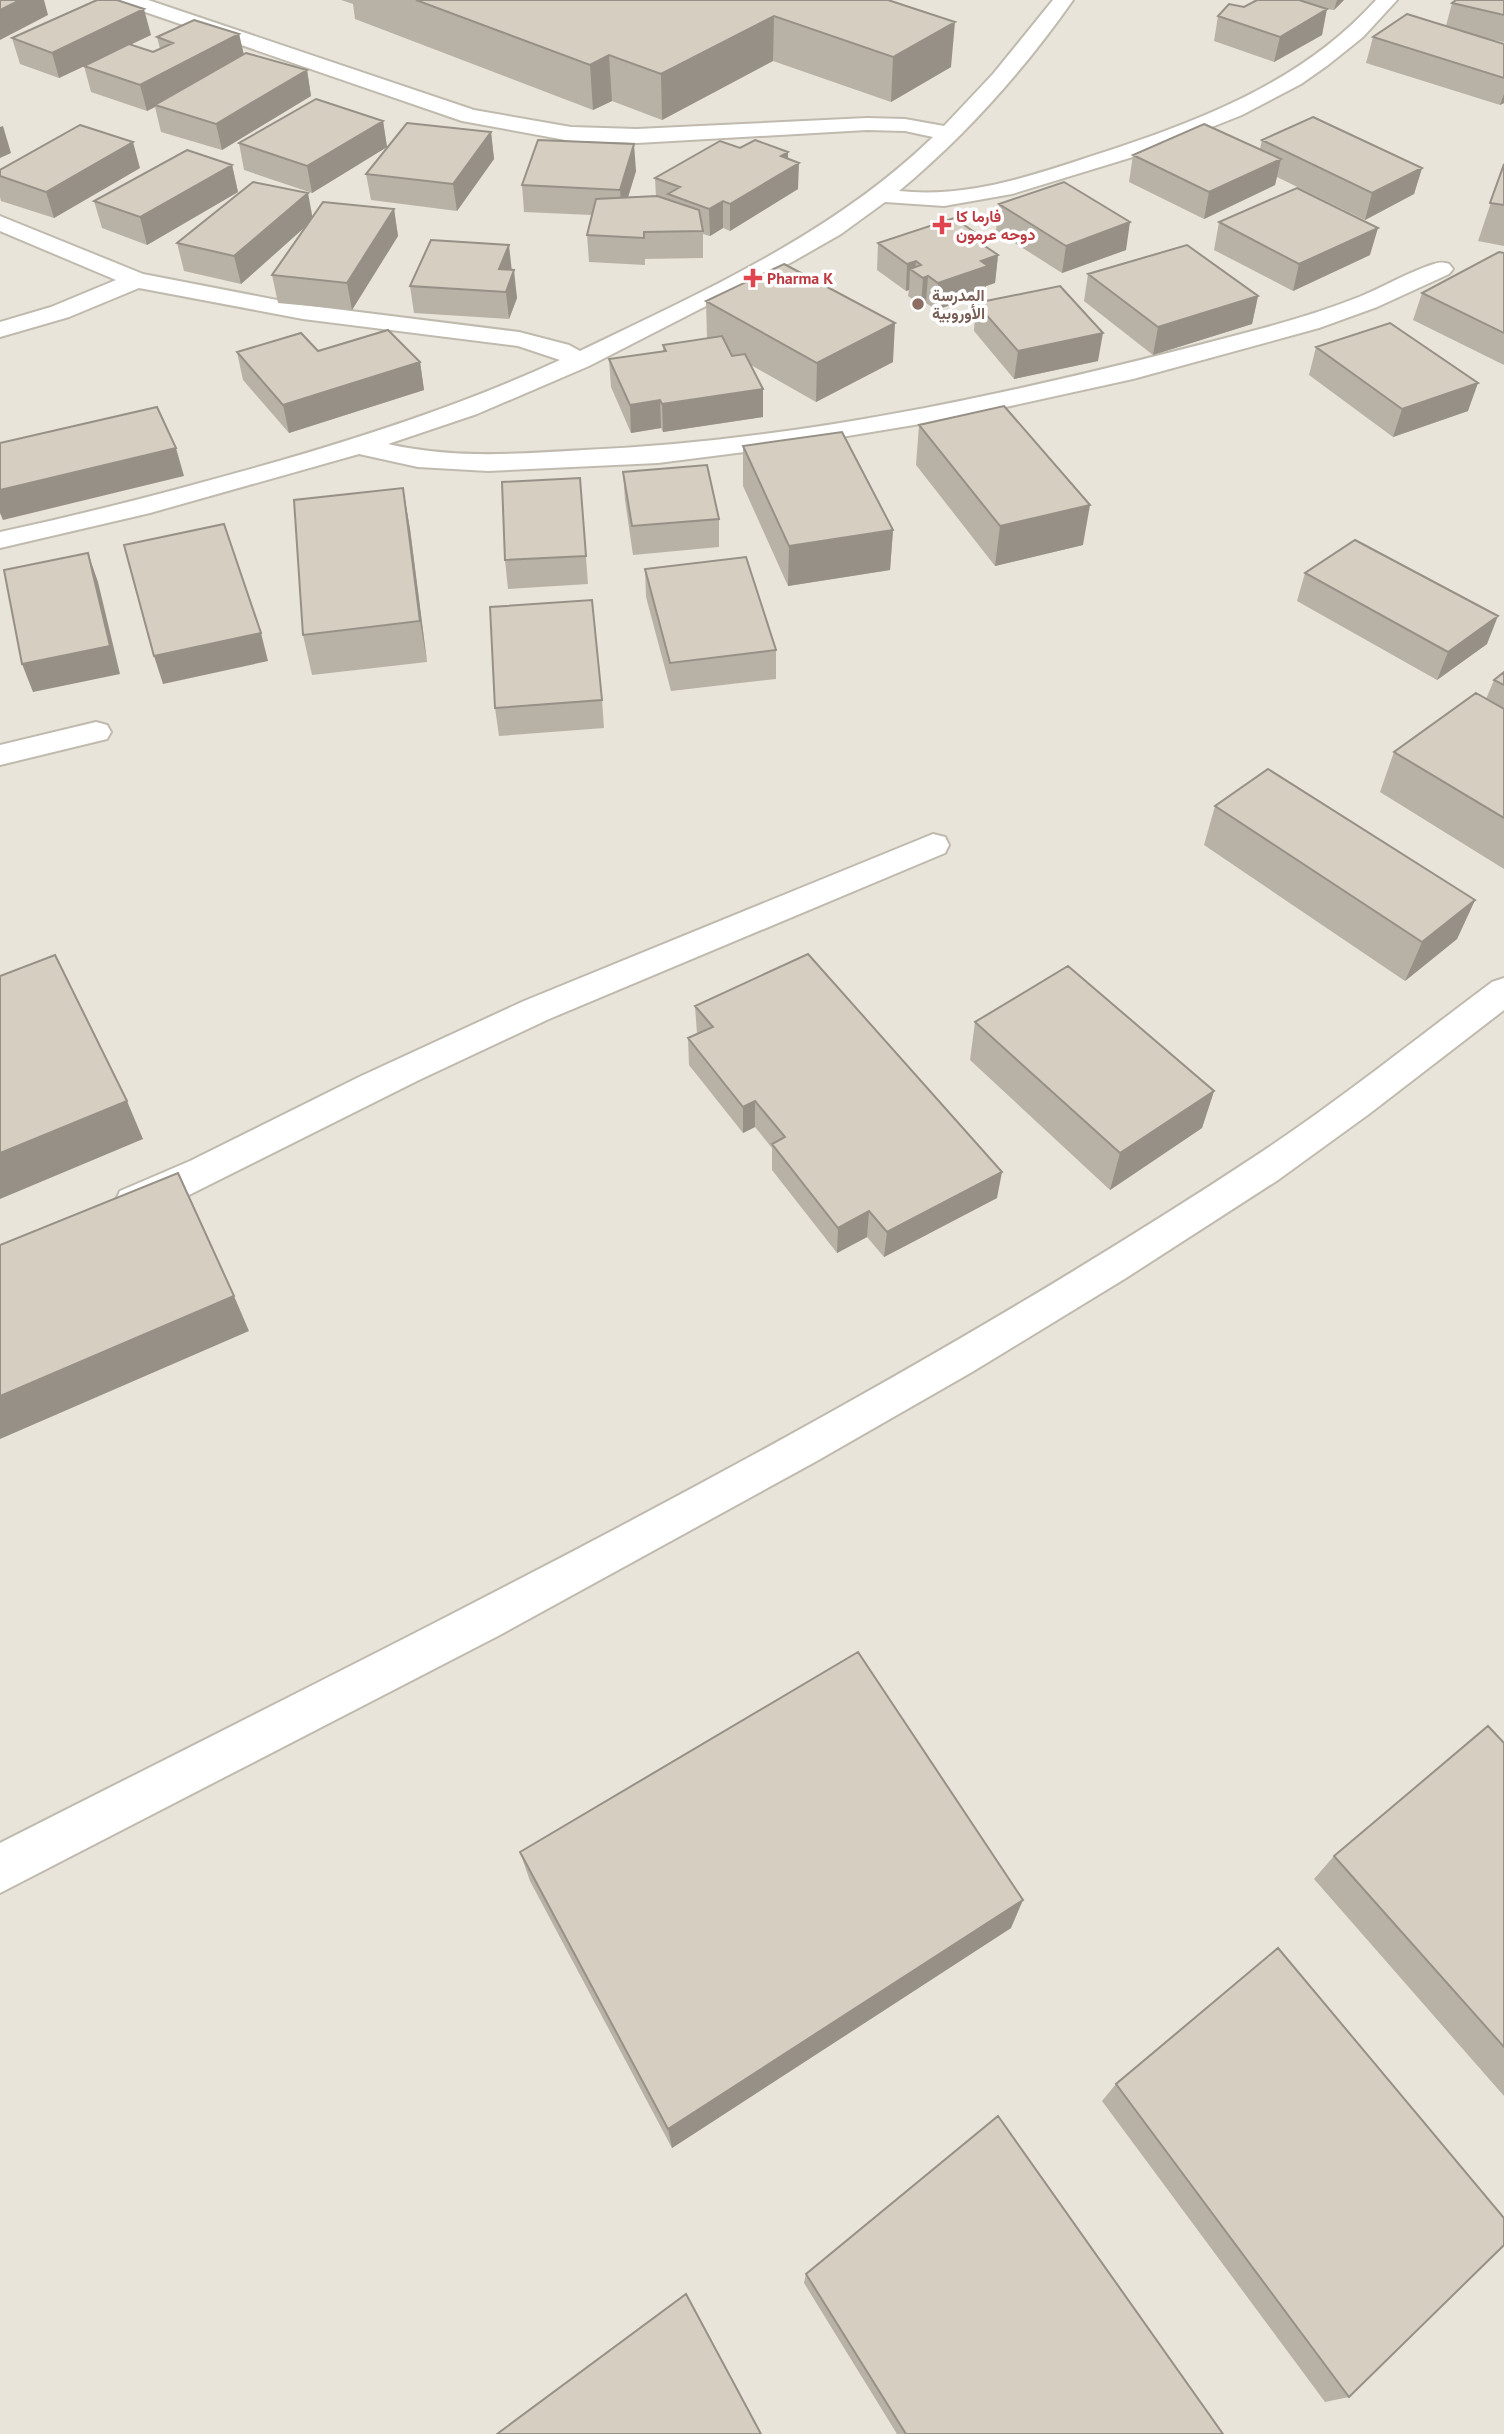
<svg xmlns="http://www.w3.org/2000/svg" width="1504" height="2434" font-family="'PT Sans',Vazirmatn,sans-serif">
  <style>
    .residential { fill: #e8e4da }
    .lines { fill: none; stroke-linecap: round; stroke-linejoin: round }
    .minor-casing { stroke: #c0baae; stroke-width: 4 }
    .minor { fill: #fff; fill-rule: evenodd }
    .wall { fill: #b8b1a6 }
    .shaded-wall { fill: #969087 }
    .building { fill: #d6cec1; stroke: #969087; stroke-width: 2 }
    .health-dot { fill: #e0444e; stroke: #fff; stroke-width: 2.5 }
    .education-dot { fill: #8d6e63; stroke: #fff; stroke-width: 2.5 }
    .labels { text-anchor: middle; stroke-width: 7; stroke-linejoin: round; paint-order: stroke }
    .far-health-label { font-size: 16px; font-weight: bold; fill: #be3a42; stroke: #fff; text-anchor: start }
    .far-education-label { font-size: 16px; font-weight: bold; fill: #785e54; stroke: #fff; text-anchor: start }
  </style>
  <rect width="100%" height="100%" fill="#f5f2eb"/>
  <path class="residential" d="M 0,0 L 1504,0 L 1504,2434 L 0,2434 Z"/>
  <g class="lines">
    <g class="minor-casing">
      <path id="minor" d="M 119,0 L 148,0 L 474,110 L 571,127 L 637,129 L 867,118 L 905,119 L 944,126 L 993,74 L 1053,0 L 1073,0 C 1024,70 965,136 899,191 C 963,198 1026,178 1086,158 C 1192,124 1300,85 1376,0 L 1397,0 L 1363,37 L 1328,65 L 1301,84 L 1242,115 L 1149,152 L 1012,194 L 944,206 L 885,202 L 841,234 L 792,262 L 589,366 L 477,414 L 388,444 C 453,459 518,454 584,450 C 813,440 1039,388 1260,329 C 1293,320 1326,310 1359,297 C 1384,287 1408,272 1434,264 C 1439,262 1443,262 1449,264 L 1453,269 L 1449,274 L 1377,307 L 1319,328 L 1133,379 L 956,418 L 775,448 L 658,463 L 488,471 L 418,467 L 359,454 L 150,513 L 0,548 L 0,532 C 94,512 187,487 279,461 C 375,433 469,402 560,360 L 518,346 L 303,319 L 139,288 L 69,317 L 0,337 L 0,322 L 51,307 L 116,280 L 0,231 L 0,216 L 143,274 L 303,305 L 519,332 L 569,345 L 580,351 C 704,291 833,234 933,137 L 905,131 L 867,130 L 637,143 L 571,141 L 462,121 L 122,4 Z
        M 96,722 L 107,725 L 111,732 L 107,739 L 0,765 L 0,745 Z
        M 933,834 L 945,837 L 949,845 L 945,853 L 549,1019 L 419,1080 L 183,1198 L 134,1217 L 120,1213 L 115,1202 L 120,1191 L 190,1161 L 359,1077 L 524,1001 Z
        M 1504,978 L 1504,1010 L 1369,1114 L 1278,1180 L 1126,1278 L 972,1372 L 815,1462 L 498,1636 L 0,1893 L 0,1843 C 424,1628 856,1419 1254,1157 C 1336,1103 1413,1041 1492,982 Z"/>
    </g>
    <use href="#minor" class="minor"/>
  </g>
  <path class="wall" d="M 341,0 L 888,0 L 951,67 L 891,102 L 773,61 L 662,120 L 612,101 L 593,110 L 355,19 L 353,4 Z
    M 1257,0 L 1344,0 L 1334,10 L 1326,9 L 1322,35 L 1274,62 L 1214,41 L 1218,16 L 1244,7 Z
    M 1504,0 L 1504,42 L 1484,38 L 1504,44 L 1504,103 L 1500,105 L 1366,63 L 1373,37 L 1446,26 L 1452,3 Z
    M 239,34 L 244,55 L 307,70 L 311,96 L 222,150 L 161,132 L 155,107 L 147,111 L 91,92 L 84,66 L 59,78 L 20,64 L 12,38 L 151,35 L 130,45 L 153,52 L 160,49 L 157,37 Z
    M 383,121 L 387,147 L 312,193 L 244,170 L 239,143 Z
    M 491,132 L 494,159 L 457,211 L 371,200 L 366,174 Z
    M 1262,140 L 1422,168 L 1414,194 L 1365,220 L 1277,177 L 1275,185 L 1204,219 L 1129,182 L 1133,155 L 1260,149 Z
    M 740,148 L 788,152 L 788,159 L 798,189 L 730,231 L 723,228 L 710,236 L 703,234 L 703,258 L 645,259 L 645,265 L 589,262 L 587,235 L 592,215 L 524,212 L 522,185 L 636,171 L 628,197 L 656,196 L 655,178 Z
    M 1504,164 L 1504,246 L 1478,241 Z
    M 232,165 L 238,192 L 147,245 L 102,228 L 94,201 Z
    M 140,168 L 54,218 L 1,201 L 0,197 L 0,170 Z
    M 999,204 L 1126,250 L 1062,273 L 996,231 Z
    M 394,209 L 398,236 L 352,310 L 278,303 L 272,275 L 307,225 L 241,284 L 184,271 L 177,243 L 313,217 Z
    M 1219,222 L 1370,255 L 1293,291 L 1214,250 Z
    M 878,243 L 982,244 L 998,255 L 995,283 L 986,286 L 985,293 L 936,310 L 926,303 L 921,305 L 908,296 L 909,290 L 906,291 L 877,270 Z
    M 1504,253 L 1504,365 L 1413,320 L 1422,293 Z
    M 512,270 L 517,298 L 509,319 L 414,313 L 410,286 Z
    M 1088,274 L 1258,296 L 1252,324 L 1153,355 L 1084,301 Z
    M 706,301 L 893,362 L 816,402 L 751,365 L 763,389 L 763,417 L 663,432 L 661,428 L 631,433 L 611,387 L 609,359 L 663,352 L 663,345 L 707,339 Z
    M 976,303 L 1098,361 L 1014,379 L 974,331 Z
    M 1316,347 L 1468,411 L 1393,437 L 1309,375 Z
    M 318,351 L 420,362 L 424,390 L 289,433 L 243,380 L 237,352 Z
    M 919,425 L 1083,545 L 995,566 L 916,465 Z
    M 743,446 L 893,530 L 890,570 L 788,586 L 743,486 Z
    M 623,472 L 719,519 L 719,547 L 633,555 L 625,500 Z
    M 580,478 L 588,584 L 508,589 L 505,560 Z
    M 403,488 L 410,529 L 427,662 L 312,675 L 303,635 Z
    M 645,569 L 776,650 L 776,679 L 671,691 L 646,597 Z
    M 1305,573 L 1487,644 L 1437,680 L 1297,601 Z
    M 1504,672 L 1504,869 L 1380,792 L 1394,752 L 1486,699 L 1494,680 Z
    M 602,700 L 604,728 L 499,736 L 495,708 Z
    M 1215,806 L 1475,900 L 1457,939 L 1405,981 L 1204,845 Z
    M 695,1006 L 997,1198 L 884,1257 L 867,1237 L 837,1253 L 772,1170 L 772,1148 L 755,1127 L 743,1133 L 689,1065 L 688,1038 L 697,1034 Z
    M 975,1022 L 1214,1091 L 1202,1128 L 1110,1190 L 970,1060 Z
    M 1504,1743 L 1504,2096 L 1314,1879 L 1334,1856 Z
    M 520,1852 L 1011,1928 L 672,2148 L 530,1881 Z
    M 1116,2084 L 1349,2397 L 1325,2402 L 1102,2101 Z
    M 806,2274 L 1223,2434 L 897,2434 L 804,2283 Z"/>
  <path class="shaded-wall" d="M 20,0 L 44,0 L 48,15 L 0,40 L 0,10 Z
    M 1337,0 L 1344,0 L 1334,10 Z
    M 144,9 L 151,35 L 59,78 L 52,53 Z
    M 1327,9 L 1322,35 L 1274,62 L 1280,37 Z
    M 774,16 L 773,61 L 662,120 L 661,74 Z
    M 955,22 L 951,67 L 891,102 L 893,57 Z
    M 239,34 L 245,60 L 155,105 L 155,107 L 147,111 L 140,85 Z
    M 609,55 L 612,101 L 593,110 L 590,65 Z
    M 307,70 L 311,96 L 222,150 L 216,124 Z
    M 1504,94 L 1504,103 L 1500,105 Z
    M 383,121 L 387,147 L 312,193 L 307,166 Z
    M 3,126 L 11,153 L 0,158 L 0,127 Z
    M 491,132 L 494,159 L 457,211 L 453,184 Z
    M 133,142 L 140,168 L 54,218 L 46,192 Z
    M 634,144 L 636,171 L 622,217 L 620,190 Z
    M 788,152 L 788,169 L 799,163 L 798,189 L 730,231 L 730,204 L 781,156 Z
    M 1281,159 L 1275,185 L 1204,219 L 1209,192 Z
    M 232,165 L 238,192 L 147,245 L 140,217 Z
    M 1422,168 L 1414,194 L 1365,220 L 1372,193 Z
    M 308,193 L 313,220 L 241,284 L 234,256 Z
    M 723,201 L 723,228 L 710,236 L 709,209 Z
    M 394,209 L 398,236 L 352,310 L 347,283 Z
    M 1130,222 L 1126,250 L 1062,273 L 1066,246 Z
    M 1378,228 L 1370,255 L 1293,291 L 1299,264 Z
    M 509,245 L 512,272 L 499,269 Z
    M 998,255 L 995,283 L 986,286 L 985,293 L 936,310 L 938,283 L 981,261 Z
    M 916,261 L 915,272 L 910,269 L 909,290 L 906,291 L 907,264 Z
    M 514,270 L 517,298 L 509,319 L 506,292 Z
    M 928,276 L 926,303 L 921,305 L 923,278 Z
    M 1258,296 L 1252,324 L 1153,355 L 1158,327 Z
    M 895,323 L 893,362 L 816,402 L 817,363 Z
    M 1103,333 L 1098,361 L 1014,379 L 1018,351 Z
    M 420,362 L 424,390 L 289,433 L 283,405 Z
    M 1478,383 L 1468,411 L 1393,437 L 1402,409 Z
    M 763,389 L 763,417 L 663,432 L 662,404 Z
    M 660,400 L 661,428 L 631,433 L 630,405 Z
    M 176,448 L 184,476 L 3,520 L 0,513 L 0,490 Z
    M 403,488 L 410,529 L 427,662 L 420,621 Z
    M 1090,505 L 1083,545 L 995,566 L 1000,526 Z
    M 893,530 L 890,570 L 788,586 L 789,546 Z
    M 88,553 L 98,582 L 120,674 L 33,692 L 22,664 Z
    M 1498,616 L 1487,644 L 1437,680 L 1448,652 Z
    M 261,633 L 268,661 L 163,684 L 154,656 Z
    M 1475,900 L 1457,939 L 1405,981 L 1422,942 Z
    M 1214,1091 L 1202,1128 L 1110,1190 L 1120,1153 Z
    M 127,1101 L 143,1139 L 0,1199 L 0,1153 Z
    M 755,1101 L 755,1127 L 743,1133 L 743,1107 Z
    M 1002,1172 L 997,1198 L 884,1257 L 887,1232 Z
    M 869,1211 L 867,1237 L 837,1253 L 838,1228 Z
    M 234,1296 L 249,1331 L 0,1439 L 0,1396 Z
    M 1023,1900 L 1011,1928 L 672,2148 L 668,2129 Z"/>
  <path class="building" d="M 0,0 L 20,0 L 0,10 Z
    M 97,0 L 117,0 L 144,9 L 52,53 L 12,38 Z
    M 416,0 L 888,0 L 955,22 L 893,57 L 774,16 L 661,74 L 609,55 L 590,65 Z
    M 1257,0 L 1299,0 L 1327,9 L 1280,37 L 1218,16 L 1229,4 L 1244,7 Z
    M 1456,0 L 1504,0 L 1504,15 L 1452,3 Z
    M 1407,14 L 1504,44 L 1504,78 L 1373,37 Z
    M 194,20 L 239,34 L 140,85 L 84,66 L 129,44 L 153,52 L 173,43 L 157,37 Z
    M 246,53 L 307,70 L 216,124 L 155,105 Z
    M 316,99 L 383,121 L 307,166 L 239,143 Z
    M 1313,117 L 1422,168 L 1372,193 L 1262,140 Z
    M 407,123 L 491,132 L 453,184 L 366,174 Z
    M 1204,124 L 1281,159 L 1209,192 L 1133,155 Z
    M 80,125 L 133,142 L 46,192 L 0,176 L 0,170 Z
    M 538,140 L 634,144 L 620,190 L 522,185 Z
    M 755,140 L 788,152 L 781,156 L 799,163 L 730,204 L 723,201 L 709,209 L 668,194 L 680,187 L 655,178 L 720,141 L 740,148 Z
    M 187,150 L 232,165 L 140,217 L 94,201 Z
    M 1504,164 L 1504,205 L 1490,203 Z
    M 253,182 L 308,193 L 234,256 L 177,243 Z
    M 1064,182 L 1130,222 L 1066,246 L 999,204 Z
    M 1297,188 L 1378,228 L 1299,264 L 1219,222 Z
    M 657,196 L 699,210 L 703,231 L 644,232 L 644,238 L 587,235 L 596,199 Z
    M 323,202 L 394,209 L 347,283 L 272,275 Z
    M 954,218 L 983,238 L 976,240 L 998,255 L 981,261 L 988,266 L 938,283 L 928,276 L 923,278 L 910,269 L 921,265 L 916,261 L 907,264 L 878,243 Z
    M 431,240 L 509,245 L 499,269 L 514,270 L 506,292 L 410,286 Z
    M 1187,245 L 1258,296 L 1158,327 L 1088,274 Z
    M 1499,252 L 1504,253 L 1504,333 L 1422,293 Z
    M 784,264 L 895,323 L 817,363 L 706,301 Z
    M 1060,286 L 1103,333 L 1018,351 L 976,303 Z
    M 1390,323 L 1478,383 L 1402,409 L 1316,347 Z
    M 388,330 L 420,362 L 283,405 L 237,352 L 301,333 L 318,351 Z
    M 722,336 L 732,356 L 745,354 L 763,389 L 662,404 L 660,400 L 630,405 L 609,359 L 666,351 L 663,345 Z
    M 1004,406 L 1090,505 L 1000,526 L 919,425 Z
    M 157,407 L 176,448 L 0,490 L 0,443 Z
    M 842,432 L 893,530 L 789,546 L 743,446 Z
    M 707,465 L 719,519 L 632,526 L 623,472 Z
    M 580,478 L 586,556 L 505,560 L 502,482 Z
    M 403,488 L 420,621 L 303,635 L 294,500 Z
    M 224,524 L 261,633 L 154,656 L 124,545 Z
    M 1355,540 L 1498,616 L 1448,652 L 1305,573 Z
    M 88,553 L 110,646 L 22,664 L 4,570 Z
    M 746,557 L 776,650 L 670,663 L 645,569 Z
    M 592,600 L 602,700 L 495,708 L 490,607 Z
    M 1504,672 L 1504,685 L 1494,680 Z
    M 1476,693 L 1504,709 L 1504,818 L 1394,752 Z
    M 1268,769 L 1475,900 L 1422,942 L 1215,806 Z
    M 808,954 L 1002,1172 L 887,1232 L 869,1211 L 838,1228 L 772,1144 L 785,1137 L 755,1101 L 743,1107 L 688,1038 L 713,1027 L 695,1006 Z
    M 55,955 L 127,1101 L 0,1153 L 0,976 Z
    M 1068,966 L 1214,1091 L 1120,1153 L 975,1022 Z
    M 178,1173 L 234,1296 L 0,1396 L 0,1245 Z
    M 858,1652 L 1023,1900 L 668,2129 L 520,1852 Z
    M 1488,1726 L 1504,1743 L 1504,2047 L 1334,1856 Z
    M 1278,1948 L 1504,2218 L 1504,2245 L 1349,2397 L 1116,2084 Z
    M 998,2116 L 1223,2434 L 906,2434 L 806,2274 Z
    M 686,2294 L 761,2434 L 497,2434 Z"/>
  <g class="health-dot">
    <path d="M938.5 214.5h7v7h7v7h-7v7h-7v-7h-7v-7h7z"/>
    <path d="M749.5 267.5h7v7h7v7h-7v7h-7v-7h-7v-7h7z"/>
  </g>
  <circle class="education-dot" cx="918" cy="304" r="7"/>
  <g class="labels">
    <g class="far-health-label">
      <text x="956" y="222">فارما كا<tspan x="956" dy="18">دوحه عرمون</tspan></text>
      <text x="767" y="284">Pharma K</text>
    </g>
    <g class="far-education-label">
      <text x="932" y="301">المدرسة<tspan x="932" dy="18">الأوروبية</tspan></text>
    </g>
  </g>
</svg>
